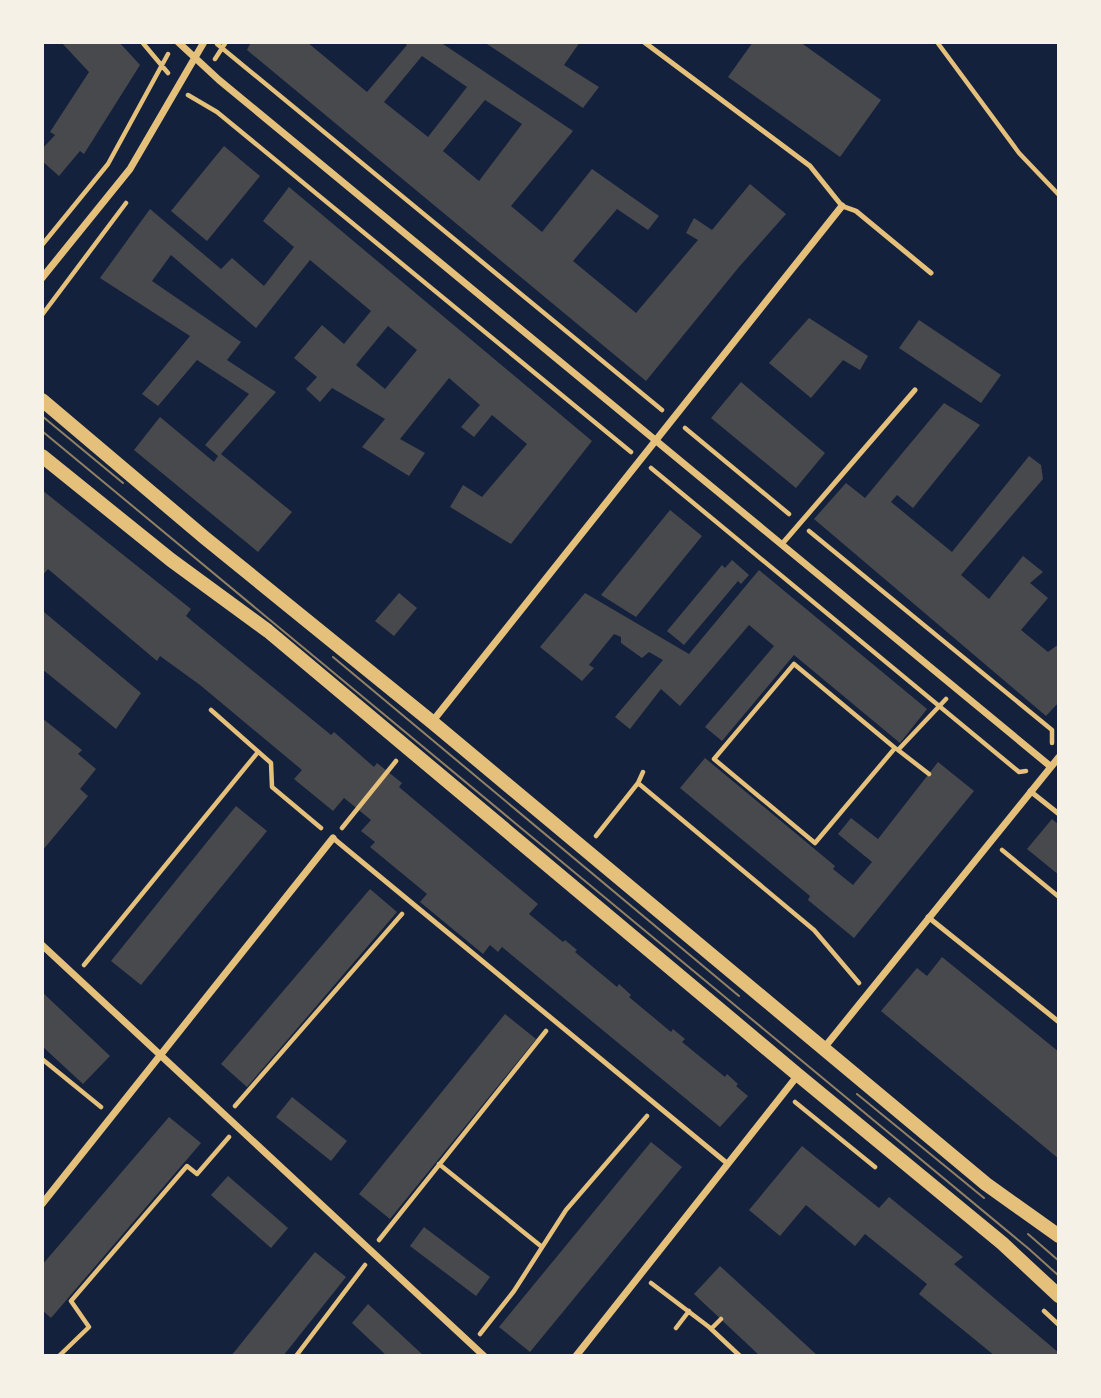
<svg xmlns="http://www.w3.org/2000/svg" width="1101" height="1398" font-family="'Zilla Slab',serif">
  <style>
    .building { fill: #48494c; fill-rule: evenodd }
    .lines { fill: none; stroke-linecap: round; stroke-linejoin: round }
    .path { stroke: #e5c07b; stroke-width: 4.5 }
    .service { stroke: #e5c07b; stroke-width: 5 }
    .minor { stroke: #e5c07b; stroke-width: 7 }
    .secondary { stroke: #e5c07b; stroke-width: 14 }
    .tram { stroke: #918062; stroke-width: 2 }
  </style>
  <rect width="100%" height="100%" fill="#14213d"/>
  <path class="building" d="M 61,42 L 119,42 L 140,65 L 84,154 L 80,151 L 59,176 L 42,161 L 42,149 L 55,135 L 50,132 L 89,72 Z
    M 251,42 L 307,42 L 367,92 L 407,45 L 404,42 L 440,42 L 573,131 L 511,206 L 542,232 L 592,169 L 659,216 L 648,230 L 617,209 L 573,261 L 636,313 L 698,240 L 686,233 L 694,218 L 712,230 L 750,184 L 786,214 L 739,267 L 646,381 L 247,50 ZM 422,56 L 467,87 L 428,137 L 384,102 ZM 485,100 L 522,124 L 479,181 L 443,151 Z
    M 484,42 L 580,42 L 564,65 L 599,87 L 583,108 Z
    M 753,42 L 800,42 L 881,100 L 840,157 L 728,77 Z
    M 224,146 L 260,176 L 207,241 L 171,211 Z
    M 289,187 L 592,441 L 511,544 L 450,507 L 463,485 L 482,497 L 527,444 L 492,415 L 474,437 L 461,427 L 480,405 L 449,378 L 400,439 L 425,453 L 409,476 L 362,447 L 385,419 L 332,388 L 320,402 L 306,389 L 317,377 L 294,358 L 322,325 L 344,344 L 371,311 L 310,260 L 256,328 L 171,255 L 152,281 L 241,342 L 227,360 L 276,392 L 221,454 L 292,512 L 258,552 L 134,450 L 160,417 L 214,462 L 218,456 L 205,445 L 249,394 L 197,360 L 158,406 L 142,394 L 190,336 L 100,278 L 150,209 L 221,269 L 232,258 L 264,286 L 294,247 L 263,221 ZM 388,326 L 417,350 L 385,389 L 356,365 Z
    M 809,318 L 868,356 L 860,370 L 843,360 L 811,398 L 769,363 Z
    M 919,320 L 1001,375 L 981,403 L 899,348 Z
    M 741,382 L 825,453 L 796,488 L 711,418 Z
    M 944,403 L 980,425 L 913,508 L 897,495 L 891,502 L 952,552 L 1029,456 L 1041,465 L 1043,479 L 961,575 L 989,599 L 1023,556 L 1043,572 L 1030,583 L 1048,598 L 1021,630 L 1048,652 L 1059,644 L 1059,702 L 1046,716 L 814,519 L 846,483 L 865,498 Z
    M 42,490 L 191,609 L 186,616 L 331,735 L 334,732 L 374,767 L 377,763 L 402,783 L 399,787 L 538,904 L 529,914 L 563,942 L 565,940 L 577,950 L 575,952 L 617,987 L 619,984 L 631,995 L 629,997 L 671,1032 L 673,1029 L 685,1039 L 682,1042 L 725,1077 L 727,1074 L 738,1084 L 736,1086 L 748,1096 L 720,1127 L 502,947 L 498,952 L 490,945 L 483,954 L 420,902 L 427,894 L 370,847 L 375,842 L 361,831 L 371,820 L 344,798 L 333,811 L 294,779 L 302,770 L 200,685 L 160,656 L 157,661 L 48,569 L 42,576 Z
    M 670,510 L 702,536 L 636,617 L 601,595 Z
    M 732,560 L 749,575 L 741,584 L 738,581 L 684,645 L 667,631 L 722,565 L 725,568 Z
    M 759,570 L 927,709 L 900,743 L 794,655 L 722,741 L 705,727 L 774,646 L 749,625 L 680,706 L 661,689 L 630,729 L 615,717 L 663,660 L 649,652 L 642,658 L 621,643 L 621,637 L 614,634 L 589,665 L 594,668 L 582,681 L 540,647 L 585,593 L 689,654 Z
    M 399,593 L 417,608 L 394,636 L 375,621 Z
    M 44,612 L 141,693 L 116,729 L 42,669 L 42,616 Z
    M 42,718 L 82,750 L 78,754 L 96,769 L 80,789 L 88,796 L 42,851 Z
    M 705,758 L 835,866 L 833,869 L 853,885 L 872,862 L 838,834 L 851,818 L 878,839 L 938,762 L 974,791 L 854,938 L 808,900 L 810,896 L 680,788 Z
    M 236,806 L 267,831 L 141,985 L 111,961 Z
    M 1052,819 L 1059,825 L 1059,875 L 1027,849 Z
    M 370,889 L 397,912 L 247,1087 L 221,1064 Z
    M 942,957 L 1059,1052 L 1059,1159 L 881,1011 L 917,968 L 927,976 Z
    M 42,992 L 110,1056 L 83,1084 L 42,1046 Z
    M 505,1014 L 536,1039 L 390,1219 L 359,1194 Z
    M 292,1097 L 347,1141 L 331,1161 L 276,1117 Z
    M 169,1117 L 201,1143 L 51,1318 L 42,1310 L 42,1265 Z
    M 651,1142 L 682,1167 L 530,1352 L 499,1327 Z
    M 802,1146 L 879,1208 L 889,1197 L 963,1257 L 954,1264 L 1059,1353 L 1059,1356 L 995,1356 L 919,1294 L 927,1284 L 865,1234 L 855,1246 L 806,1205 L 780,1236 L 749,1210 Z
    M 228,1176 L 288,1228 L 271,1248 L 211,1195 Z
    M 424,1227 L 490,1277 L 476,1296 L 410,1246 Z
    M 315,1252 L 346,1277 L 283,1356 L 231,1356 Z
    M 720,1266 L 818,1356 L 760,1356 L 694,1294 Z
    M 368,1304 L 424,1356 L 387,1356 L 352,1323 Z"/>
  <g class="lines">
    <path class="path" d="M 142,42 L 168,73
      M 937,42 L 1019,153 L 1059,195
      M 217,44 L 662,410
      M 215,59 L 226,42
      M 188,95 L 217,112 L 631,452
      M 42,245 L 108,164 L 168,54
      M 42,315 L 126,203
      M 685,428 L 789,514
      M 651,468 L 1019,772 L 1026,771
      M 809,531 L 1052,730 L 1052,743
      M 211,710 L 271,763 L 272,787 L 321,828
      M 895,748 L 815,843 L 714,759 L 794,664 L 895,748 L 898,750 L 946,699
      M 898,750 L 929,774
      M 643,772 L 638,783 L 814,930 L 859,983
      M 342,828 L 396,761
      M 596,836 L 638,783
      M 1002,850 L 1059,897
      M 84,965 L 258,752
      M 42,1059 L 101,1107
      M 795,1102 L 875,1167
      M 235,1106 L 402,914
      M 439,1164 L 542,1247
      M 379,1240 L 546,1031
      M 651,1283 L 709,1327 L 740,1356
      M 1044,1311 L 1059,1325
      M 676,1328 L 689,1311
      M 711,1329 L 721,1319
      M 480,1334 L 514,1291 L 566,1210 L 647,1116
      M 59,1356 L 89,1327 L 71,1301 L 187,1166 L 197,1174 L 229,1137
      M 296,1356 L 365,1265"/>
    <path class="service" d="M 644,42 L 810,166 L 842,206 L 856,211 L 931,273
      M 782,544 L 915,390
      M 1030,791 L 1059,814
      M 333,838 L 728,1164
      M 928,917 L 1059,1022"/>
    <path class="minor" d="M 178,42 L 219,80 L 1050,766
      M 42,278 L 130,169 L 204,42
      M 432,722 L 842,206
      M 42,945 L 484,1356
      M 824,1048 L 1059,757
      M 42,1204 L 333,838
      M 576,1356 L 798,1075"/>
    <path class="secondary" d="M 42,400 L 205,538 L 432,722 L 986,1184 L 1059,1236
      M 42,456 L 171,560 L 268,631 L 798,1075 L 1002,1243 L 1059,1296"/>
    <path class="tram" d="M 42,416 L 123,483
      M 42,431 L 1029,1249 L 1059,1276
      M 333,657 L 739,996
      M 857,1094 L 984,1198
      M 1028,1234 L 1059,1261"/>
  </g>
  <rect width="1101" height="1398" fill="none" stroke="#f6f1e7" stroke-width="88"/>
</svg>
